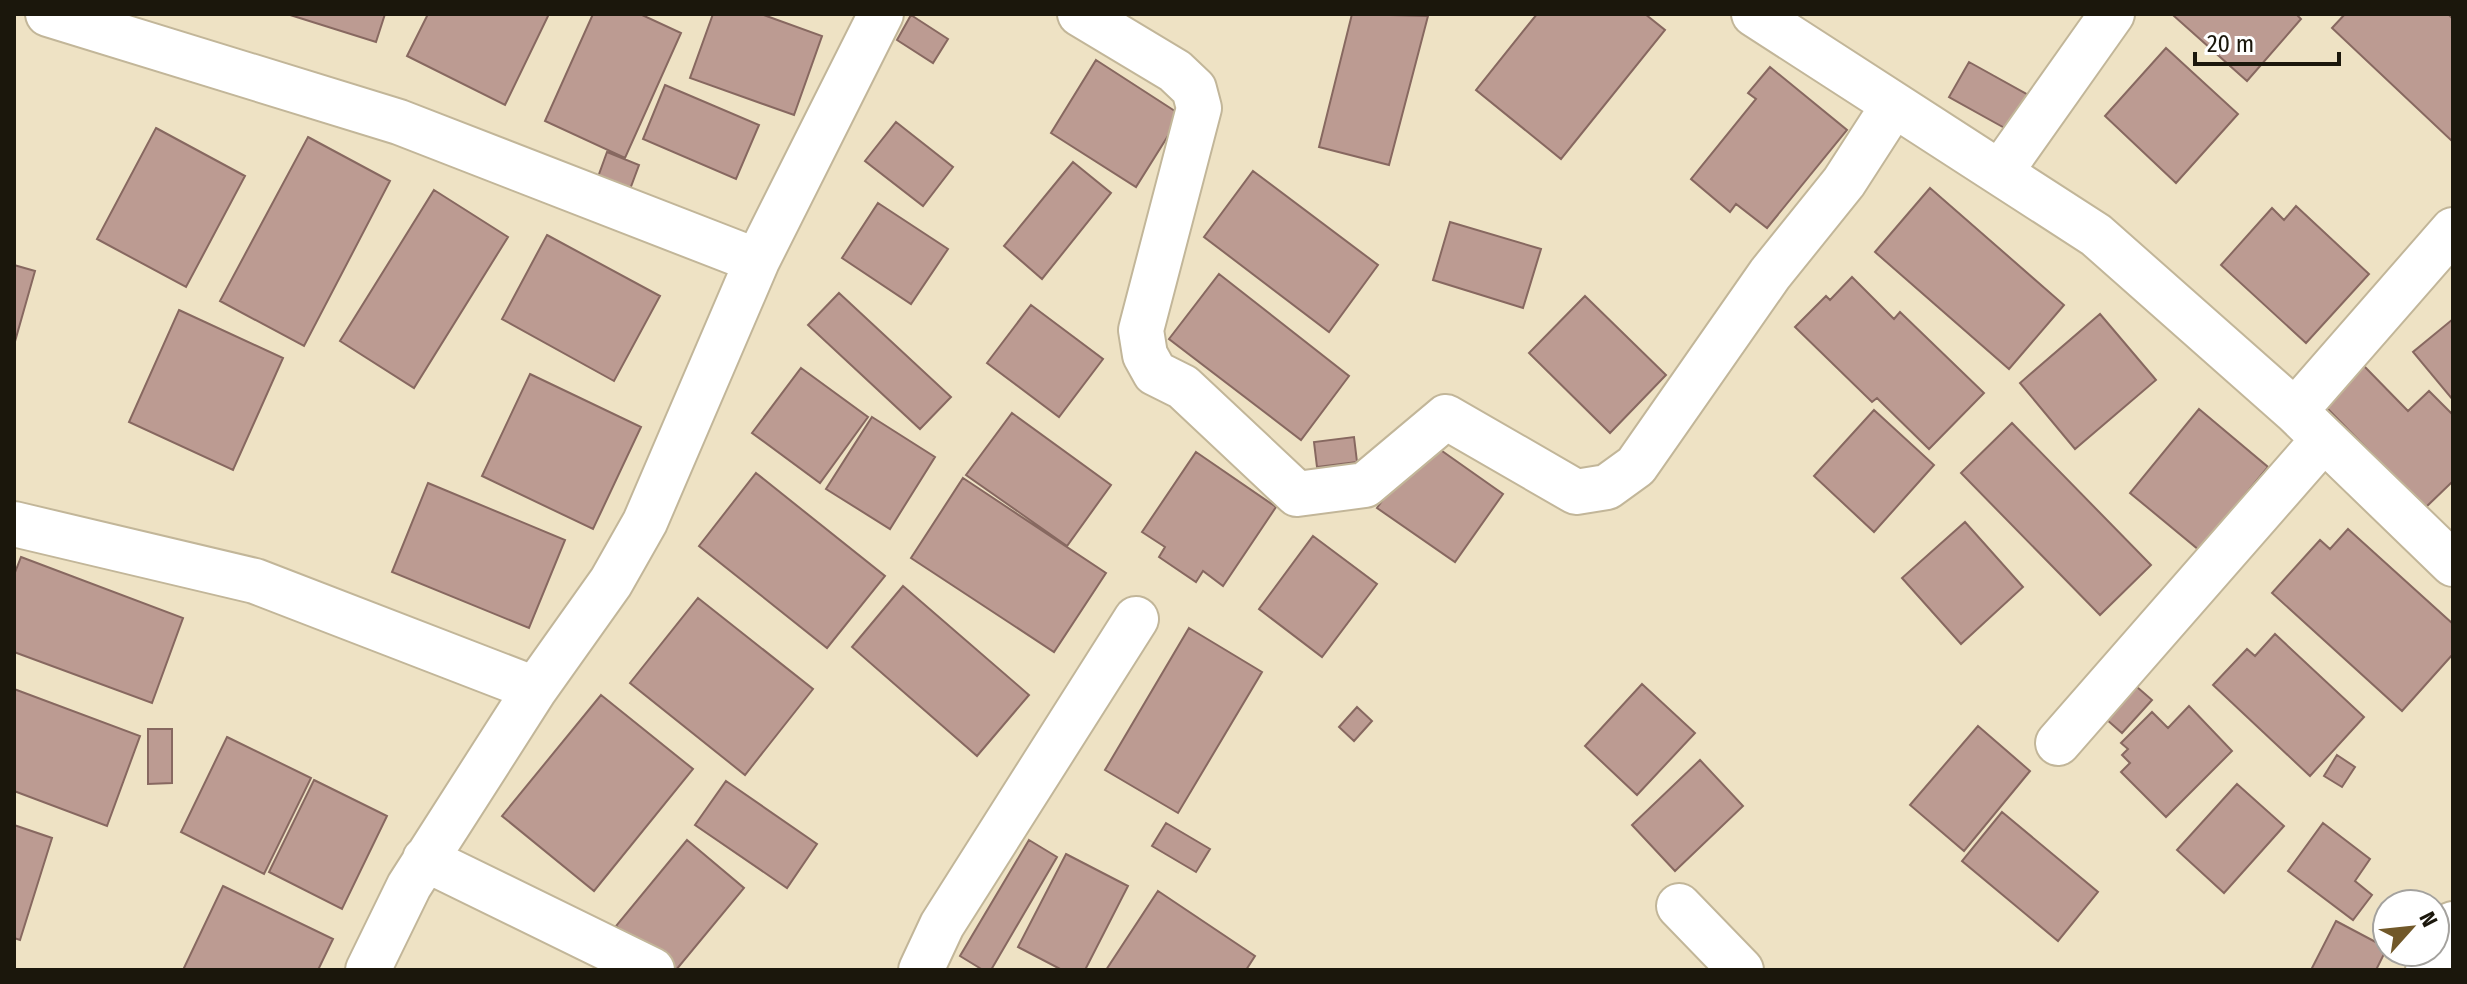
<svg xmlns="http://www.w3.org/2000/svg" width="2467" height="984" font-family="'Fira Sans Condensed',sans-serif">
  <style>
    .building { fill: #bc9b92; stroke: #876860; stroke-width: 2 }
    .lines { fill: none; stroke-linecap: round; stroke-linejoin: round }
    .minor-casing { stroke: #c2b699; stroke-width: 48 }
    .minor { stroke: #fff; stroke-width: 44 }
  </style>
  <rect width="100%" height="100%" fill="#eee2c4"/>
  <path class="building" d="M 287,14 L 385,14 L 376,42 Z
    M 428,14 L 549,14 L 505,105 L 407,56 Z
    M 593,14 L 640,14 L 681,33 L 625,158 L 545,121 Z
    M 713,14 L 761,14 L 822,36 L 794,115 L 690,78 Z
    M 1352,14 L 1428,16 L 1389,165 L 1319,147 Z
    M 1537,14 L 1645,14 L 1665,30 L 1561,159 L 1476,90 Z
    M 2176,14 L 2296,14 L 2301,19 L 2247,81 L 2174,16 Z
    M 2345,14 L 2448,14 L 2453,19 L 2453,142 L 2332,28 Z
    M 911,15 L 948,39 L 933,63 L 897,40 Z
    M 2166,48 L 2238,114 L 2176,183 L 2105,116 Z
    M 1096,60 L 1181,115 L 1136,187 L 1051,133 Z
    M 1969,62 L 2030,96 L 2010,131 L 1949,97 Z
    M 1770,67 L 1847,130 L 1767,228 L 1736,204 L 1730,212 L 1691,179 L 1756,99 L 1748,93 Z
    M 665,85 L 759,125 L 736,179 L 643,139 Z
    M 896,122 L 953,167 L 923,206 L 865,161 Z
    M 156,128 L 245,176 L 186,287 L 97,239 Z
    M 308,137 L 390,181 L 304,346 L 220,301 Z
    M 607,152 L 639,165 L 626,200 L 594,188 Z
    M 1073,162 L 1111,193 L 1042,279 L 1004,246 Z
    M 1253,171 L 1378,265 L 1329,332 L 1204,237 Z
    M 1930,188 L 2064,305 L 2009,369 L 1875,252 Z
    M 434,190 L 508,237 L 414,388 L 340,341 Z
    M 878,203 L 948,249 L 911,304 L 842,258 Z
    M 2296,206 L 2369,274 L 2306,343 L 2221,265 L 2272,208 L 2284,220 Z
    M 1450,222 L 1541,249 L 1523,308 L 1433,280 Z
    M 547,235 L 660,296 L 614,381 L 502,319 Z
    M 14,265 L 35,271 L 14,345 Z
    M 1219,274 L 1349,376 L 1301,440 L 1169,339 Z
    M 1852,277 L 1894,319 L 1900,312 L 1984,393 L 1929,449 L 1877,398 L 1872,402 L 1795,327 L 1826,296 L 1830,300 Z
    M 839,293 L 951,397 L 920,429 L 808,325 Z
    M 1585,296 L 1666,375 L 1610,433 L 1529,353 Z
    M 1031,305 L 1103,359 L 1059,417 L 987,363 Z
    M 179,310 L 283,358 L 233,470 L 129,422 Z
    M 2100,314 L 2156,380 L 2075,449 L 2020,383 Z
    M 2453,319 L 2453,400 L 2413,352 Z
    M 2364,366 L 2408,411 L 2429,391 L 2453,415 L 2453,481 L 2425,508 L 2324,405 Z
    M 801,368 L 868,417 L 820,483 L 752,433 Z
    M 530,374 L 641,427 L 593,529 L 482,476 Z
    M 2199,409 L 2268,467 L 2199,550 L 2130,493 Z
    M 1874,410 L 1934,465 L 1874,532 L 1814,476 Z
    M 1012,413 L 1111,485 L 1067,546 L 966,475 Z
    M 872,417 L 935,457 L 890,529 L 826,489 Z
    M 2012,423 L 2151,565 L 2100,615 L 1961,473 Z
    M 1354,437 L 1357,462 L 1317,467 L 1314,442 Z
    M 1425,439 L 1503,494 L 1455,562 L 1377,508 Z
    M 1196,452 L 1276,507 L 1223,586 L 1203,571 L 1196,582 L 1159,557 L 1165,547 L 1142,532 Z
    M 756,473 L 885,576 L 827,648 L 699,546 Z
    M 963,478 L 1106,573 L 1054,652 L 911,558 Z
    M 428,483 L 565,540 L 529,628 L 392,572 Z
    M 1965,522 L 2023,587 L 1961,644 L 1902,578 Z
    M 2348,529 L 2453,624 L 2453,654 L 2402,711 L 2272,593 L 2320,540 L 2330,549 Z
    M 1313,536 L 1377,584 L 1322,657 L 1259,609 Z
    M 21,557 L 183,618 L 152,703 L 14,652 L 14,575 Z
    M 903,586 L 1029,695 L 977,756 L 852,647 Z
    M 698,598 L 813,689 L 745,775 L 630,683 Z
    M 1189,628 L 1262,672 L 1178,813 L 1105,770 Z
    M 2275,634 L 2364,717 L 2310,776 L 2213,685 L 2247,649 L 2255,656 Z
    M 1642,684 L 1695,733 L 1637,795 L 1585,746 Z
    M 2137,687 L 2152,700 L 2122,733 L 2106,719 Z
    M 14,689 L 140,736 L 107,826 L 14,791 Z
    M 601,695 L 693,769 L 594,891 L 502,816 Z
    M 2189,706 L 2232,751 L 2166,817 L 2121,772 L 2130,763 L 2122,755 L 2128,749 L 2121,743 L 2152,712 L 2168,728 Z
    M 1357,707 L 1372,721 L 1354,741 L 1339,727 Z
    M 1978,726 L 2030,771 L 1964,851 L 1910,805 Z
    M 148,729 L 172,729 L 172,783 L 148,784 Z
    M 227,737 L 311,778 L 264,874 L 181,832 Z
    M 2337,755 L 2355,767 L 2342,787 L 2324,776 Z
    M 1700,760 L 1743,806 L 1675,871 L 1632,825 Z
    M 314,780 L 387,816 L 342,909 L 269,872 Z
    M 726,781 L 817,844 L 787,888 L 695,825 Z
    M 2237,784 L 2284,826 L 2224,893 L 2177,850 Z
    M 2002,812 L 2098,892 L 2058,941 L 1962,861 Z
    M 1166,823 L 1210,849 L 1196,872 L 1152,846 Z
    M 2323,823 L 2370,859 L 2355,881 L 2372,895 L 2353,920 L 2288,871 Z
    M 14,825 L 52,838 L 20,940 L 14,938 Z
    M 687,840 L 744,888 L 676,970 L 668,970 L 616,926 Z
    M 1029,840 L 1057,857 L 991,970 L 983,970 L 960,956 Z
    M 1066,854 L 1128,886 L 1085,970 L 1062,970 L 1018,947 Z
    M 223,886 L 333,939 L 318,970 L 183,970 Z
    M 1158,891 L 1255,956 L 1246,970 L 1106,970 Z
    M 2336,921 L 2387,948 L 2376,970 L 2311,970 Z"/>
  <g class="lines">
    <g class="minor-casing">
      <path id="minor" d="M 48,14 L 399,122 L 757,261
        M 1080,14 L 1175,71 L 1194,89 L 1199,108 L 1141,330 L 1145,355 L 1155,373 L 1183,387 L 1297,494 L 1365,485 L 1446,417 L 1576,492 L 1607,487 L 1636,466 L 1770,274 L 1844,182 L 1893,106
        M 1754,14 L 2096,235 L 2295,411 L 2453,564
        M 2001,171 L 2112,14
        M 2295,411 L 2453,230
        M 14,524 L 255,581 L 535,689
        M 2058,743 L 2324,439
        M 425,859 L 652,970
        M 1679,906 L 1741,970
        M 368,970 L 409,886 L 535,689 L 611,582 L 645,522 L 757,261 L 881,14
        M 921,970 L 942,925 L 1136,619
        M 2428,970 L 2453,924"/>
    </g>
    <use href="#minor" class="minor"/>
  </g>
  <rect width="2467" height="984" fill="none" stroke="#1b170c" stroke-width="32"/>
  <g transform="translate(2411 928) rotate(63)"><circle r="38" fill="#ffffff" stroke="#a4a29e" stroke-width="2"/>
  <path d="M0-6L14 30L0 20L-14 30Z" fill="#715829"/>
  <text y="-12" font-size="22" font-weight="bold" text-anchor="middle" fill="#1b170c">N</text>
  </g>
  <path d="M2195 52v12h144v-12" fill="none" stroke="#1b170c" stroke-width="4"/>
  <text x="2207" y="52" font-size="24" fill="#1b170c" stroke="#ffffff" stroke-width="6" paint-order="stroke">20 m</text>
</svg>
